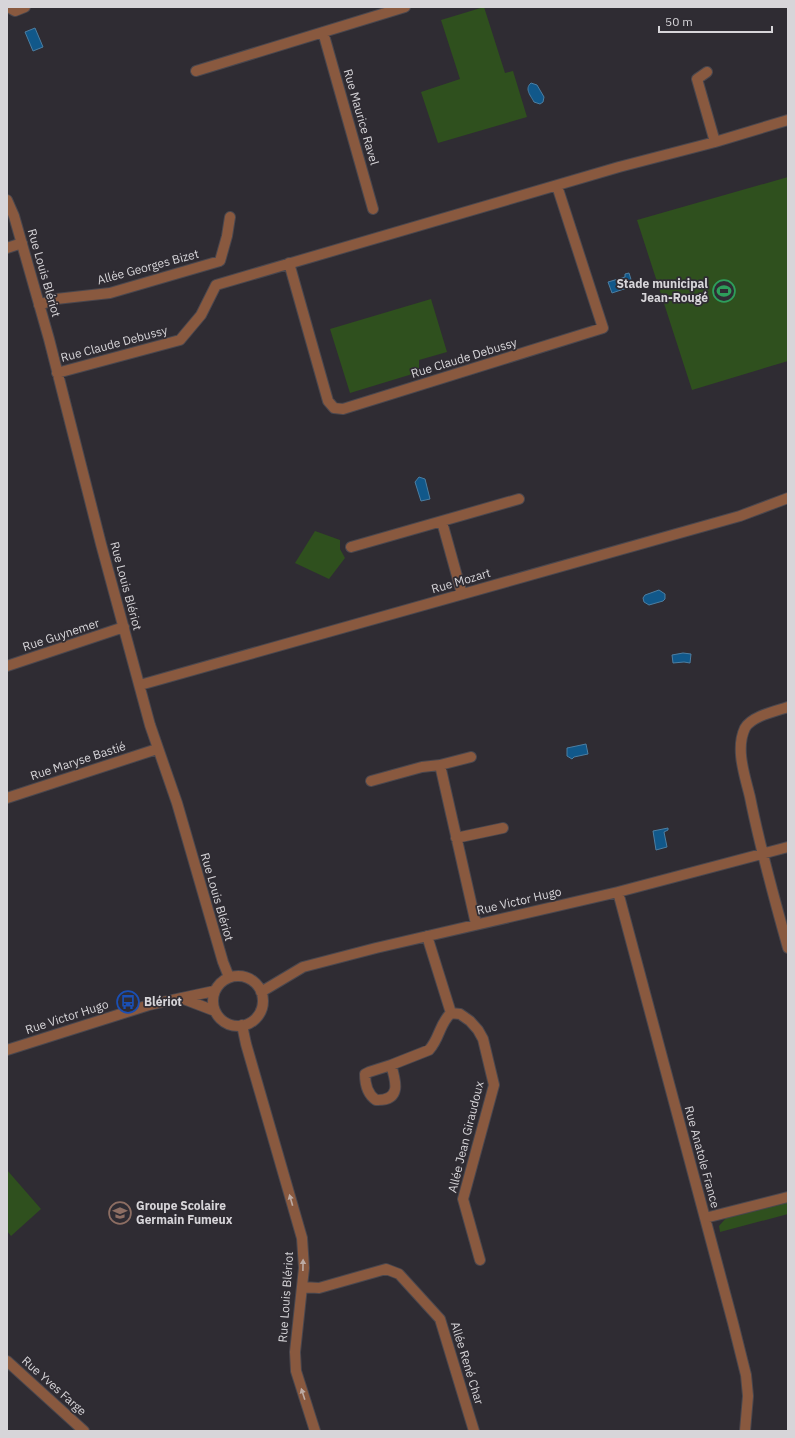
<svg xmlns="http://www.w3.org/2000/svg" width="795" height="1438" font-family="'IBM Plex Sans',sans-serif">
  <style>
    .green { fill: #2f501e }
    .water { fill: #11588a; stroke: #4c7ea2 }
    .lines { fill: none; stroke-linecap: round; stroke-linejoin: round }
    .street-casing { stroke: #4a474e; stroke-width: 12 }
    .street { stroke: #89593f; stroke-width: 10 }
    .oneway { fill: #bcaaa3 }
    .labels { text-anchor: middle; stroke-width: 3.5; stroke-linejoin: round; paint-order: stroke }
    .street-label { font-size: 12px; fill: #d7d5d9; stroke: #2f2c33 }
    .poi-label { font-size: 12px; font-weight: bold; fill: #d7d5d9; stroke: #2f2c33; text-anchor: start }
  </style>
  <rect width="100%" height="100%" fill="#2f2c33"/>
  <path class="green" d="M 484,7 L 505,73 L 513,71 L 527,117 L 438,143 L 421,92 L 460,79 L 441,20 Z
    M 788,177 L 788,361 L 692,390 L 637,220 Z
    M 431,299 L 447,352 L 419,360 L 419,372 L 350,393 L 330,329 Z
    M 315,531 L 340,540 L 340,549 L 345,558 L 329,579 L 295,563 Z
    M 7,1170 L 41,1209 L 11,1236 L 7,1231 Z
    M 788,1202 L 788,1214 L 720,1232 L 719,1226 L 727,1217 Z"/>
  <path class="water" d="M 35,28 L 43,47 L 33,51 L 25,32 Z
    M 531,83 L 537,85 L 544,97 L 543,102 L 540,104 L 534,102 C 531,96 524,89 531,83 Z
    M 629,273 L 633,286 L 612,293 L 608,282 L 625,277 L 625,274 Z
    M 419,477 L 425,479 L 430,499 L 421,501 L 415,482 Z
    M 659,590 L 665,594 L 665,599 L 663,601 L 649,605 L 644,602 L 643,598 L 645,595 Z
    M 683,653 L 691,654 L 690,663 L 684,662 L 673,663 L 672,655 Z
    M 586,744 L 588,754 L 574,757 L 572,759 L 567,756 L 567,748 Z
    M 668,828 L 668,830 L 664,832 L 667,847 L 656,850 L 653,831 Z"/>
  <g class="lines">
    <g class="street-casing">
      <path id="street" d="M 8,7 L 15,11 L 25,7
        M 323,32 L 373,209
        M 196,71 L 405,7
        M 707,72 L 697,79 L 715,142
        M 7,200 L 14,216 L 49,339 L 101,544 L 150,725 L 177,803 L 223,962 L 229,977
        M 7,248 L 22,243
        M 289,263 L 328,401 L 334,408 L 343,409 L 603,328 L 557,186
        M 39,305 L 56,299 L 110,293 L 220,261 L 227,236 L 230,217
        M 57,373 L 180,340 L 201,315 L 216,285 L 619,167 L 715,142 L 788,120
        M 442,522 L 462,594
        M 351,547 L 519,499
        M 7,666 L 124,627
        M 140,685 L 740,516 L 788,498
        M 788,707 C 776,711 752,716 745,728 C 735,749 745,776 750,797 C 760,848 774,898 788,948
        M 440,765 L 476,924
        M 371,781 L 422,767 L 440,765 L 471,757
        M 7,798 L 157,749
        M 456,838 L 503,828
        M 618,892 L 733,1323 L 746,1375 L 748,1396 L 745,1431
        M 427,936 L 451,1013
        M213 1001a25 25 0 1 1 50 0a25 25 0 1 1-50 0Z
        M 261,992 L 303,967 L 376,948 L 618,892 L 788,847
        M 181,998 L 215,1011
        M 242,1025 L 246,1044 L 302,1238 L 304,1268 L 295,1352 L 296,1371 L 315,1431
        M 7,1050 L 149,1005 L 214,991
        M 391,1065 C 396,1081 402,1101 376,1100 C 367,1094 365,1085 365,1074 L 369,1072 L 391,1065 L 429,1050 C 440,1038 439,1024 451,1013 L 460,1014 L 470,1021 L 478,1030 L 483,1039 L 494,1085 L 463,1199 L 480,1260
        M 705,1218 L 788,1197
        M 302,1287 L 319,1288 L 386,1269 L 399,1274 L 440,1319 L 474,1431
        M 7,1361 L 84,1431"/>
    </g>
    <use href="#street" class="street"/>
  </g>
  <defs><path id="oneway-solid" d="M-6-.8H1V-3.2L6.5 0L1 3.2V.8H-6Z"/></defs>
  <g class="oneway">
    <use href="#oneway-solid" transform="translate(291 1200) rotate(-106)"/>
    <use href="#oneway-solid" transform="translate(303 1265) rotate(-89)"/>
    <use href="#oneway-solid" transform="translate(303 1394) rotate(-108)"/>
  </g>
  <defs>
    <g id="stadium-ring" transform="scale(1.15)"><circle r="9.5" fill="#2f2c33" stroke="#2e9e5b" stroke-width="1.5"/><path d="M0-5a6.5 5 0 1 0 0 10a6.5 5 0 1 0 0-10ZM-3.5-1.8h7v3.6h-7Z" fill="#2e9e5b"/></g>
    <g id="bus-ring" transform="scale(1.15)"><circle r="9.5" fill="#2f2c33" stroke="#1a4fb4" stroke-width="1.5"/><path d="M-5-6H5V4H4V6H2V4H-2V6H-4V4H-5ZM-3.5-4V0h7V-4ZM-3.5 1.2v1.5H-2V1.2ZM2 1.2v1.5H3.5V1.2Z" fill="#1a4fb4"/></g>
    <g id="school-ring" transform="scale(1.15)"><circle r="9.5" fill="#2f2c33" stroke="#8d6e63" stroke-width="1.5"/><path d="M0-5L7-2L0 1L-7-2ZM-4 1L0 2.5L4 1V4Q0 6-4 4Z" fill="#8d6e63"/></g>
  </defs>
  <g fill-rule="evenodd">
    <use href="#stadium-ring" x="724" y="291"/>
    <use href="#bus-ring" x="128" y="1002"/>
    <use href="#school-ring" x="120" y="1213"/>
  </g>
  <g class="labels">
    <g class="street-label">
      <text transform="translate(361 117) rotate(74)" y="4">Rue Maurice Ravel</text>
      <text transform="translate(148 267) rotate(-15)" y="4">Allée Georges Bizet</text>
      <text transform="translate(44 273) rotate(74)" y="4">Rue Louis Blériot</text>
      <text transform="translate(114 344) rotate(-15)" y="4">Rue Claude Debussy</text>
      <text transform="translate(464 358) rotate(-17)" y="4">Rue Claude Debussy</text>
      <text transform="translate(461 581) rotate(-16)" y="4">Rue Mozart</text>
      <text transform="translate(126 586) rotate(75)" y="4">Rue Louis Blériot</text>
      <text transform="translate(61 635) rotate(-18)" y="4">Rue Guynemer</text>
      <text transform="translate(78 761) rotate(-18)" y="4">Rue Maryse Bastié</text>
      <text transform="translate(217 897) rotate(74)" y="4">Rue Louis Blériot</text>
      <text transform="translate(519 901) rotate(-13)" y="4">Rue Victor Hugo</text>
      <text transform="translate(67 1017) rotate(-18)" y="4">Rue Victor Hugo</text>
      <text transform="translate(466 1137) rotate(-76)" y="4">Allée Jean Giraudoux</text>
      <text transform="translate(702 1157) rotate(75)" y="4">Rue Anatole France</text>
      <text transform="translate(286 1297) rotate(-86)" y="4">Rue Louis Blériot</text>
      <text transform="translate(467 1363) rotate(73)" y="4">Allée René Char</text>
      <text transform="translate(54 1386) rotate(42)" y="4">Rue Yves Farge</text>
    </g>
    <g class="poi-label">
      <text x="708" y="288" text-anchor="end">Stade municipal<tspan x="708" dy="14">Jean-Rougé</tspan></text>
      <text x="144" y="1006">Blériot</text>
      <text x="136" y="1210">Groupe Scolaire<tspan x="136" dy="14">Germain Fumeux</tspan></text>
    </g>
  </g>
  <rect width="795" height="1438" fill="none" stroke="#d7d5d9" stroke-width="16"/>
  <path d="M659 26v6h113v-6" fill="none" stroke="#d7d5d9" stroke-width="2"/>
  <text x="665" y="26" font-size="12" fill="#d7d5d9" stroke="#2f2c33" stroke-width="3" paint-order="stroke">50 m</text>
</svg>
